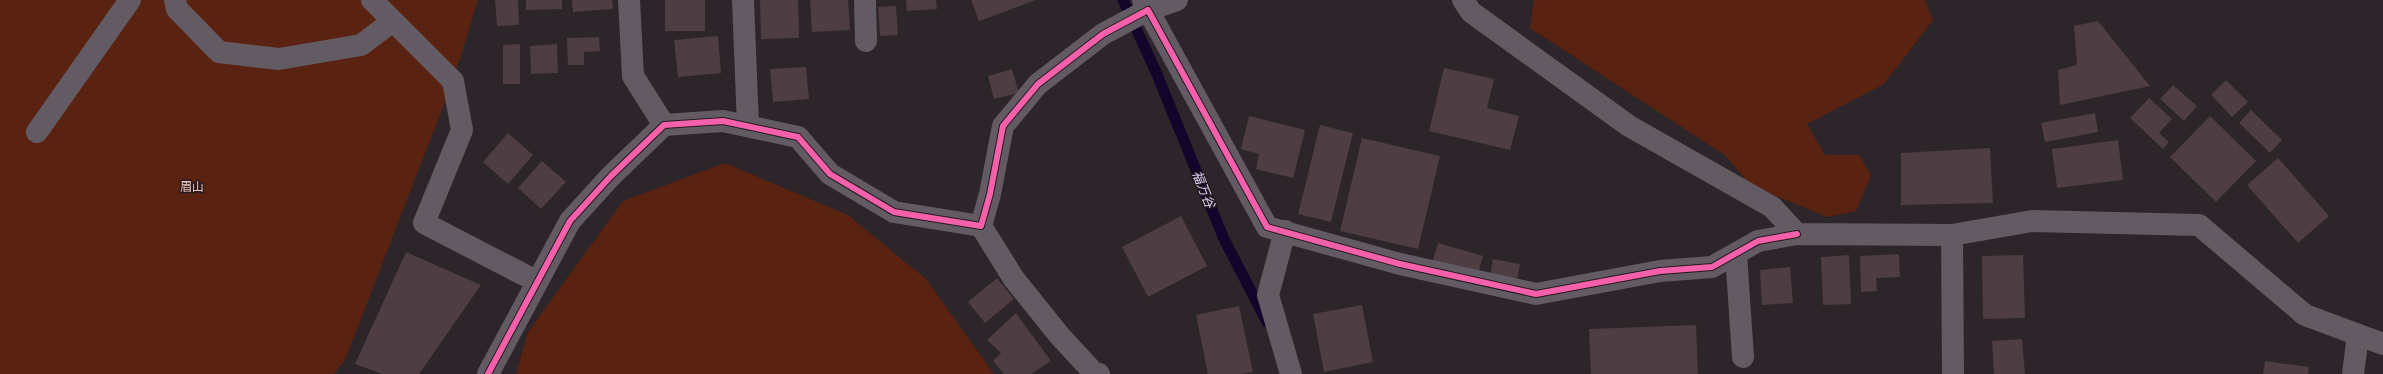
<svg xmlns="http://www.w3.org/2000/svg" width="2383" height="374" font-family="'Fira Sans Condensed','Noto Sans JP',sans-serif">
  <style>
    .green { fill: #5a2211 }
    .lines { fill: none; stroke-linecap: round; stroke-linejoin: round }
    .stream { stroke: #13042c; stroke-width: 11 }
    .building { fill: #4e3d42 }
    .street { stroke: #635b64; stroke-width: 22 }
    .cycleway-casing { stroke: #25181f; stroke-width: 8 }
    .cycleway { stroke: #f560ab; stroke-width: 6 }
    .labels { text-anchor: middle; stroke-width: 3; stroke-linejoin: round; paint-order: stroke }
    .park-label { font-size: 12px; fill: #f2c5b8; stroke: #25181f }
    .water-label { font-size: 13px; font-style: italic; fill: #d8d1f8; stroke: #25181f }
  </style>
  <rect width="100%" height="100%" fill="#2c2529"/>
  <path class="green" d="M 0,0 L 478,0 L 453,81 L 345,360 L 334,374 L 0,374 Z
    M 1534,0 L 1925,0 L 1933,20 L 1884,84 L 1807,124 L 1825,155 L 1859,155 L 1871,175 L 1856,211 L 1827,217 L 1750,185 L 1726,156 L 1530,28 Z
    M 725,163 L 848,215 L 926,279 L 994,374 L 516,374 L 528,332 L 623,201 Z"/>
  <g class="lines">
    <path class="stream" d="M 1123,0 L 1156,72 L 1224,239 L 1267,322"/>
  </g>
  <path class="building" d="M 495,0 L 518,0 L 519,25 L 497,26 Z
    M 526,0 L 562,0 L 562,9 L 526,10 Z
    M 572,0 L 612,0 L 613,9 L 573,12 Z
    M 665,0 L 705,0 L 705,31 L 665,31 Z
    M 760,0 L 798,0 L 799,38 L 761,39 Z
    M 810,0 L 848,0 L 850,30 L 812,32 Z
    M 906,0 L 936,0 L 937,9 L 907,11 Z
    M 971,0 L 1036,0 L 979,21 Z
    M 896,6 L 898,35 L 880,36 L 878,7 Z
    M 2098,21 L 2150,86 L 2060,105 L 2058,70 L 2077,65 L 2074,26 Z
    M 718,36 L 721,73 L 678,77 L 674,40 Z
    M 599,37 L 600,51 L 584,52 L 584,65 L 568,65 L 567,38 Z
    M 520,44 L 520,84 L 503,84 L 503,45 Z
    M 557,44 L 558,73 L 531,74 L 530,46 Z
    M 806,67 L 809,99 L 773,102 L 770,69 Z
    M 1444,68 L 1494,79 L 1487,108 L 1519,116 L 1510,150 L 1429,131 Z
    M 1012,69 L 1019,93 L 994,99 L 988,76 Z
    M 2226,80 L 2248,102 L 2232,117 L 2211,95 Z
    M 2173,85 L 2197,106 L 2184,121 L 2160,99 Z
    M 2149,98 L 2172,119 L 2159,133 L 2169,142 L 2163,149 L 2130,118 Z
    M 2251,110 L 2282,140 L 2270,153 L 2239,123 Z
    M 2095,113 L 2098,132 L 2045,142 L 2041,123 Z
    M 1249,116 L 1305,130 L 1293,178 L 1256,169 L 1259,154 L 1241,149 Z
    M 2210,116 L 2256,161 L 2216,202 L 2170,157 Z
    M 1320,125 L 1353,133 L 1331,222 L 1298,214 Z
    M 508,133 L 533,155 L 508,184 L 483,162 Z
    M 1362,138 L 1440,156 L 1418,249 L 1340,231 Z
    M 2118,140 L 2123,180 L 2057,188 L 2052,149 Z
    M 1990,148 L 1993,203 L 1901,205 L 1901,153 Z
    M 2278,158 L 2329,216 L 2298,243 L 2247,185 Z
    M 542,161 L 566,182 L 541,209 L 518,188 Z
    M 1181,216 L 1207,266 L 1148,297 L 1122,247 Z
    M 1438,243 L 1483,256 L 1478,274 L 1433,261 Z
    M 406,252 L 481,285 L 419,374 L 382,374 L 355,364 Z
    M 1899,254 L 1900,277 L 1876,278 L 1877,291 L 1861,292 L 1860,256 Z
    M 1849,255 L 1851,304 L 1823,305 L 1821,257 Z
    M 2023,255 L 2025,318 L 1983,319 L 1982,256 Z
    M 1493,259 L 1520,264 L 1517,281 L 1490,276 Z
    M 1790,267 L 1793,303 L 1762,305 L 1760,270 Z
    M 997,278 L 1014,299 L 985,323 L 968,302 Z
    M 1362,305 L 1373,362 L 1324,372 L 1313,314 Z
    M 1239,306 L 1253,372 L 1241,374 L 1208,374 L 1196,315 Z
    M 1016,313 L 1051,361 L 1031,374 L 1004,374 L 993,361 L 1001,353 L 987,340 Z
    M 1696,325 L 1698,374 L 1591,374 L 1589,329 Z
    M 2022,339 L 2025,374 L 1994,374 L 1992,341 Z
    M 2265,361 L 2309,367 L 2308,374 L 2263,374 Z"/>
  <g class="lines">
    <path class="street" d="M 175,0 L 177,9 L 219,52 L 279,59 L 361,45 L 393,21
      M 372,0 L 453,81 L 462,130 L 424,223 L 536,281
      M 629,0 L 633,76 L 664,125
      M 743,0 L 748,126
      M 865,0 L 866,41
      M 1143,0 L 1148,10 L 1177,0
      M 1463,0 L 1471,12 L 1629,126 L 1772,207 L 1797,234 L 1952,235 L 2032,221 L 2199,225 L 2305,315 L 2383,344
      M 37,132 L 130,0
      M 981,226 L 1014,279 L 1059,335 L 1094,373 L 1099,374
      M 1285,231 L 1268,295 L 1291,374
      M 1952,235 L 1953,374
      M 1736,254 L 1743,357
      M 488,374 L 570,221 L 611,176 L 664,125 L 723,121 L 798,137 L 830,174 L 894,212 L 981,226 L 990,194 L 1003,126 L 1038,84 L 1103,34 L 1148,10 L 1267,227 L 1400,264 L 1536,294 L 1660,271 L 1712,267 L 1758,241 L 1797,234
      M 2353,374 L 2358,335"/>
    <g class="cycleway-casing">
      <path id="cycleway" d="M 488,374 L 570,221 L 611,176 L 664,125 L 723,121 L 798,137 L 830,174 L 894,212 L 981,226 L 990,194 L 1003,126 L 1038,84 L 1103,34 L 1148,10 L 1267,227 L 1400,264 L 1536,294 L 1660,271 L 1712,267 L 1758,241 L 1797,234"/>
    </g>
    <use href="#cycleway" class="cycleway"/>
  </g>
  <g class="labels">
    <g class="park-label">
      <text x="192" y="191">眉山</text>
    </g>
    <g class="water-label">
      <text transform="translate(1204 189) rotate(68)" y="5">福万谷</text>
    </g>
  </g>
</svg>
